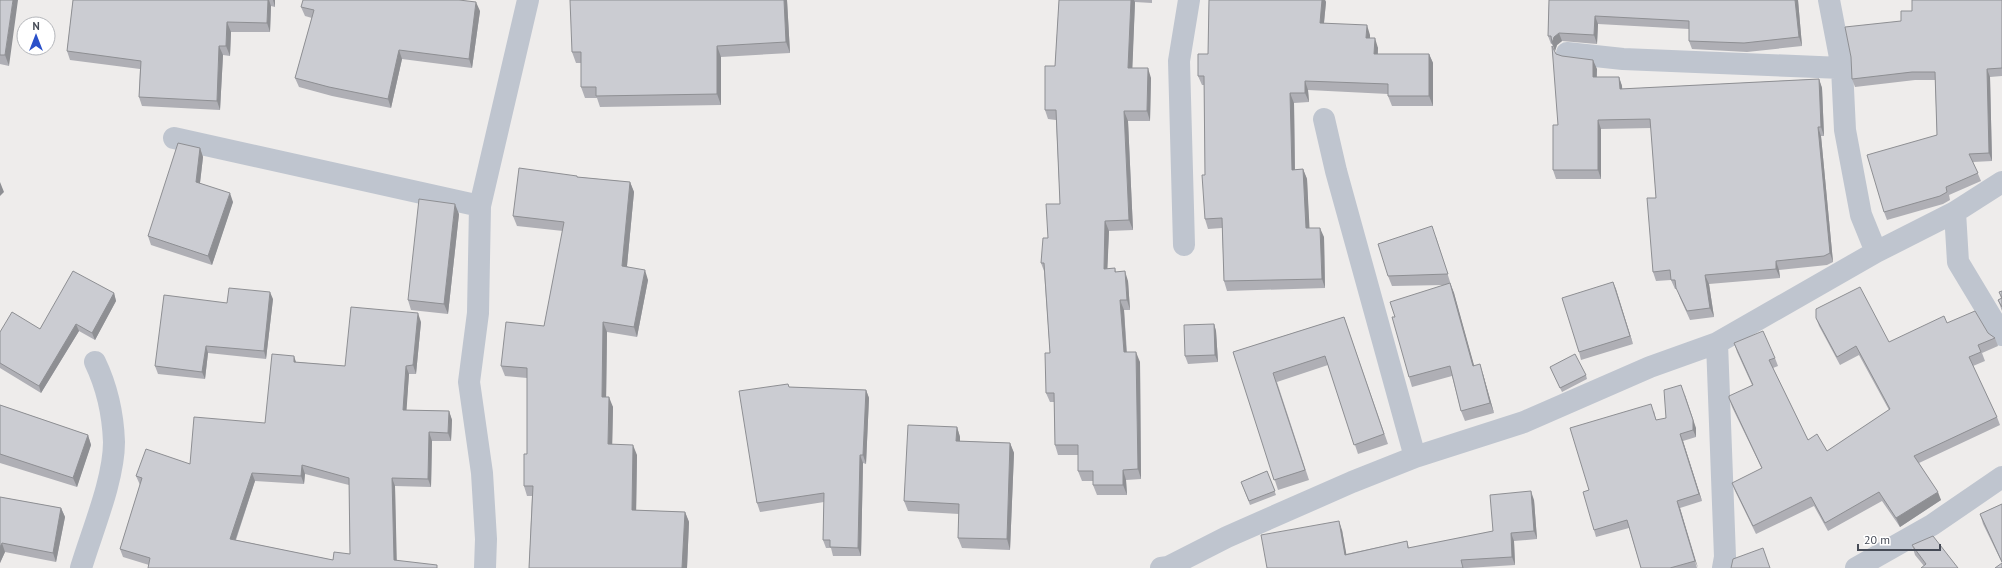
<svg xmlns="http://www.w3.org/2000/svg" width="2002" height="568" font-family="'PT Sans',sans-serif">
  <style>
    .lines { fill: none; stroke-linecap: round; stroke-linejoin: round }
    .minor { stroke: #bfc5cf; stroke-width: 22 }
    .wall { fill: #afafb5; fill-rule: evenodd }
    .shaded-wall { fill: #8e8f93 }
    .building { fill: #cbccd2; stroke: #8e8f93; fill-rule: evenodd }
  </style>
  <rect width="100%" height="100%" fill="#eeeceb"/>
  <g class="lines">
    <path class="minor" d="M 1829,0 L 1842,68 L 1845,130 L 1861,215 L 1876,252
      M 1567,53 L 1623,59 L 1842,68
      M 1324,119 L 1336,171 L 1415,457
      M 174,138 L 480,206
      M 1955,212 L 1958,262 L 2002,335
      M 1184,245 L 1179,61 L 1189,0
      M 1717,343 L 1725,557 L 1723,568
      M 81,568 C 92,531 114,480 114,442 C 113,414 107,387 95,362
      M 485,568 L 486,539 L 482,473 L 469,382 L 478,313 L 480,206 L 528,0
      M 1161,568 L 1168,567 L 1227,537 L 1352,482 L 1415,457 L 1524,422 L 1650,367 L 1717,343 L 1876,252 L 1955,212 L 2002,182
      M 1856,568 L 1932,525 L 2002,477"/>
  </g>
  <path class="wall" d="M 0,0 L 9,66 L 0,64 Z
    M 73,0 L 275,0 L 275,7 L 271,6 L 270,32 L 231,32 L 230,56 L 223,55 L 220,110 L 142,106 L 139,97 L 140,69 L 70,60 L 67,51 Z
    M 787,0 L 790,53 L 721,57 L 721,105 L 600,107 L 597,98 L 585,98 L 581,87 L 581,63 L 576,63 L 572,52 Z
    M 1059,0 L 1152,0 L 1152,3 L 1135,2 L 1132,68 L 1151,78 L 1150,121 L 1128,121 L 1133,230 L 1109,231 L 1107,269 L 1115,268 L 1116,272 L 1128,281 L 1130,310 L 1124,310 L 1127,352 L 1140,362 L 1141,479 L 1126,480 L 1127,495 L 1097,495 L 1093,485 L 1093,481 L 1082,481 L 1078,471 L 1078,455 L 1058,455 L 1055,445 L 1054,402 L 1050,402 L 1046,393 L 1050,353 L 1044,271 L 1041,263 L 1048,238 L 1060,204 L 1056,120 L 1048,119 L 1045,110 L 1055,66 Z
    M 1209,0 L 1325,0 L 1326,2 L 1324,23 L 1370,35 L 1370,38 L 1378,48 L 1378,54 L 1429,54 L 1433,63 L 1433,106 L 1392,106 L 1388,96 L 1388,94 L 1308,90 L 1309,102 L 1294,103 L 1295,170 L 1303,169 L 1307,179 L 1309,228 L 1324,237 L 1325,288 L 1227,291 L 1224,281 L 1222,228 L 1208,229 L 1205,219 L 1205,175 L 1204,85 L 1202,85 L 1198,76 L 1208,54 Z
    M 1549,0 L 1798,0 L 1802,46 L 1747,52 L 1692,49 L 1689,41 L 1689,29 L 1598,24 L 1597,44 L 1562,41 L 1557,45 L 1555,51 L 1552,44 L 1551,44 L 1548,36 Z
    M 2002,0 L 2002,76 L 1990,77 L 1992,161 L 1973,162 L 1981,181 L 1949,195 L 1950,200 L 1943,204 L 1887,220 L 1884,212 L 1937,135 L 1935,80 L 1915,80 L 1855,87 L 1852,79 L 1912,11 Z
    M 301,7 L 480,11 L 472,68 L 402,59 L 391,108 L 332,96 L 299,87 L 295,78 L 312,18 L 305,16 Z
    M 1556,54 L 1597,69 L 1597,77 L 1619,77 L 1622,86 L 1622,89 L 1819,79 L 1822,88 L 1824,136 L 1821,136 L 1833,262 L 1827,265 L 1779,270 L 1780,278 L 1709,284 L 1714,317 L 1690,320 L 1680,298 L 1677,289 L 1675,289 L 1671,280 L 1656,281 L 1653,272 L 1656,198 L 1651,128 L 1601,129 L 1601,179 L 1556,179 L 1553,170 L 1558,125 Z
    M 200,148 L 203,157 L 200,183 L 233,202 L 212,265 L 151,245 L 148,236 Z
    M 578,177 L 630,182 L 634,192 L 627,266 L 648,280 L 637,337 L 607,332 L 606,397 L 613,407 L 612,444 L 637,455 L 636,510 L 685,512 L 689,522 L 687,568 L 529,568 L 532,496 L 527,496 L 524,486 L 527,454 L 527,378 L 505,376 L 501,366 L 544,326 L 563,231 L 517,226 L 513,216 Z
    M 459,214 L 448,314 L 411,310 L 408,300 Z
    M 1436,237 L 1451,285 L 1454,293 L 1474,366 L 1483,374 L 1494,413 L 1465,421 L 1461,411 L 1452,376 L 1412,387 L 1409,377 L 1395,317 L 1444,285 L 1392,286 L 1388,276 Z
    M 1613,282 L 1633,344 L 1581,360 L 1579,352 Z
    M 2002,291 L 2002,311 L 1998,300 L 2001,298 L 1999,292 Z
    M 114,293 L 116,301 L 95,340 L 79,331 L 41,393 L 0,368 L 0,332 L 40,329 Z
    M 273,299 L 266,359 L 208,353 L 205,379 L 158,374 L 155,366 L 227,303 Z
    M 1344,317 L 1388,444 L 1358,454 L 1328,365 L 1277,382 L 1309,480 L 1278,490 L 1233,352 Z
    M 1816,318 L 1889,342 L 1947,323 L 1988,333 L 1995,338 L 1998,346 L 1982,353 L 1985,361 L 1973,366 L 1997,417 L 2000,425 L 1919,463 L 1941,500 L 1900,527 L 1882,501 L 1828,531 L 1814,506 L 1756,534 L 1735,491 L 1732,483 L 1762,469 L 1732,407 L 1729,398 L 1752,385 L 1737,352 L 1734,343 L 1775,358 L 1778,366 L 1773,368 L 1808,440 L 1827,451 L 1889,410 L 1859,355 L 1840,365 L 1819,326 Z
    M 421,322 L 416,374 L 409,374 L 406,410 L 449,411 L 452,420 L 451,441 L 432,441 L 431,487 L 395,486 L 396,560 L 149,565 L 123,557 L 120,549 L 140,485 L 136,476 L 190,464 L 265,423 L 296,362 L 345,366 ZM 305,474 L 349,485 L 350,554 L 333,560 L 236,540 L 255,481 L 304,484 Z
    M 1214,324 L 1216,331 L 1218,362 L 1188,364 L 1185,356 Z
    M 1550,367 L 1586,375 L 1587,379 L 1562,392 Z
    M 789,387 L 866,390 L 869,398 L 866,464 L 863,463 L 861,556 L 833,556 L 831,548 L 826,548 L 823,540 L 824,502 L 760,512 L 757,503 Z
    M 0,405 L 88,435 L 91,445 L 77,487 L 0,463 Z
    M 1654,411 L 1656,420 L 1696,428 L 1696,437 L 1683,441 L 1702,501 L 1680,508 L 1697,568 L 1641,568 L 1629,528 L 1596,537 L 1594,530 L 1589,490 Z
    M 957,427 L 960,437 L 960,441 L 1010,443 L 1014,453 L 1010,550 L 962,548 L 958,538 L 959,514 L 908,511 L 904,501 Z
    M 1267,471 L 1276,495 L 1250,505 L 1241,482 Z
    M 0,497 L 61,508 L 65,517 L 56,562 L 5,552 L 0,563 Z
    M 1534,500 L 1537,539 L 1514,541 L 1515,565 L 1467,568 L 1267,568 L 1342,530 L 1346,554 L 1407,541 L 1409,548 L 1493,531 Z
    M 2002,504 L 2002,568 L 2002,563 L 1983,524 L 1980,514 Z
    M 1912,545 L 1958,568 L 1924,566 L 1915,555 Z"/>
  <path class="shaded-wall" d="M 13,0 L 18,0 L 9,66 L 5,55 Z
    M 268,0 L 269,0 L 271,6 L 270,32 L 267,23 Z
    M 273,0 L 275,0 L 275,7 Z
    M 784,0 L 787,0 L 790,53 L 786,42 Z
    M 1131,0 L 1134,0 L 1135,2 L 1132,78 L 1128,68 Z
    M 1322,0 L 1325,0 L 1326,2 L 1323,32 L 1320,23 Z
    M 1795,0 L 1798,0 L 1802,46 L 1799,37 Z
    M 476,2 L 480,11 L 472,68 L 469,59 Z
    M 1595,16 L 1598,24 L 1597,44 L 1594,35 Z
    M 227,22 L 231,32 L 230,56 L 226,46 Z
    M 1367,25 L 1370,35 L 1370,47 L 1366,38 Z
    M 1559,33 L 1562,41 L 1557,45 L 1555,51 L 1552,43 L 1554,37 Z
    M 1375,38 L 1378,48 L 1377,63 L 1374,54 Z
    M 219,46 L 223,55 L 220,110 L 217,101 Z
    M 717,46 L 721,57 L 721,105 L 717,94 Z
    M 399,50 L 402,59 L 391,108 L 388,99 Z
    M 1429,54 L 1433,63 L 1433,106 L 1429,96 Z
    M 1593,60 L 1597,69 L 1596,86 L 1593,77 Z
    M 1148,68 L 1151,78 L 1150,121 L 1147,111 Z
    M 1987,69 L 1990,77 L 1992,161 L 1989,153 Z
    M 1619,77 L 1622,86 L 1623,98 L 1620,89 Z
    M 1819,79 L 1822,88 L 1824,136 L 1821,127 Z
    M 1305,81 L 1308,90 L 1309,102 L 1305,93 Z
    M 1290,93 L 1294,103 L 1295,179 L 1292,170 Z
    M 1124,111 L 1128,121 L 1133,230 L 1129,220 Z
    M 1598,120 L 1601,129 L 1601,179 L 1598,170 Z
    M 1818,127 L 1821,136 L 1833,262 L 1830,253 Z
    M 200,148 L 203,157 L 199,191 L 196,182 Z
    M 1303,169 L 1307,179 L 1310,237 L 1306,228 Z
    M 0,182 L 4,192 L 0,196 Z
    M 630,182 L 634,192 L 626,276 L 622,266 Z
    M 230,193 L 233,202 L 212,265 L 208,256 Z
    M 455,204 L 459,214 L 448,314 L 444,304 Z
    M 1105,221 L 1109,231 L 1107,279 L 1104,269 Z
    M 1320,228 L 1324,237 L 1325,288 L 1322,279 Z
    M 1776,261 L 1779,270 L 1780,278 L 1776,269 Z
    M 645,270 L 648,280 L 637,337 L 634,327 Z
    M 1125,271 L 1128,281 L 1130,310 L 1127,300 Z
    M 1705,275 L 1709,284 L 1714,317 L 1710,308 Z
    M 1613,282 L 1616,289 L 1633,344 L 1630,336 Z
    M 1450,283 L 1454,293 L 1477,376 L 1473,366 Z
    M 270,292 L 273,299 L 266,359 L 264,351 Z
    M 114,293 L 116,301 L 95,340 L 92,333 Z
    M 1120,300 L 1124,310 L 1127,362 L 1124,352 Z
    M 418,313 L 421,322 L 416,374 L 413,365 Z
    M 603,322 L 607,332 L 606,406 L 602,397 Z
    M 76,324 L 79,331 L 41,393 L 39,386 Z
    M 1214,324 L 1216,331 L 1218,362 L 1215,355 Z
    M 206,346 L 208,353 L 205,379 L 202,372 Z
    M 1136,352 L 1140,362 L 1141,479 L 1138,469 Z
    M 294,356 L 297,365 L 294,362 Z
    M 1480,364 L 1483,374 L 1494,413 L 1490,403 Z
    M 406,366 L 409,374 L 406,418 L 403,410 Z
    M 866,390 L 869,398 L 866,464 L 863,455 Z
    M 1684,392 L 1696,428 L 1696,437 L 1693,430 Z
    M 609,397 L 613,407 L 612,454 L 608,444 Z
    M 449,411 L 452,420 L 451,441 L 448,433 Z
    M 957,427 L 960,437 L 960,451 L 956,441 Z
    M 429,432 L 432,441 L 431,487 L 428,479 Z
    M 1680,434 L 1683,441 L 1702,501 L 1699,494 Z
    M 88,435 L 91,445 L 77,487 L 73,478 Z
    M 1010,443 L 1014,453 L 1010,550 L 1007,539 Z
    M 633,445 L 637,455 L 636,520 L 632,510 Z
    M 860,455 L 863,463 L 861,556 L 858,548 Z
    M 302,465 L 305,474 L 304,484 L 301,476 Z
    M 1123,470 L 1126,480 L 1127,495 L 1123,485 Z
    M 252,473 L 255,481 L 233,547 L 230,539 Z
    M 392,478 L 395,486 L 397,568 L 394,560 Z
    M 1531,491 L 1534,500 L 1537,539 L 1534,531 Z
    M 1938,492 L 1941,500 L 1900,527 L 1896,518 Z
    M 1677,501 L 1680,508 L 1698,568 L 1695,561 Z
    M 61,508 L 65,517 L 56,562 L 53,553 Z
    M 685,512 L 689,522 L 687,568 L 682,568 Z
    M 1339,521 L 1342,530 L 1348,563 L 1345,555 Z
    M 1511,533 L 1514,541 L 1515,565 L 1512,557 Z
    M 2,543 L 5,552 L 0,563 L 0,547 Z"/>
  <path class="building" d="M 0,0 L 13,0 L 5,55 L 0,55 Z
    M 73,0 L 268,0 L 267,23 L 227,22 L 226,46 L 219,46 L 217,101 L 139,97 L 141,61 L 67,51 Z
    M 303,0 L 459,0 L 476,2 L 469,59 L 399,50 L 388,99 L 329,87 L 295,78 L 314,10 L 301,7 Z
    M 570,0 L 784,0 L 786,42 L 717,46 L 717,94 L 596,96 L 596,87 L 581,87 L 581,52 L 572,52 Z
    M 1059,0 L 1131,0 L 1128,68 L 1148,68 L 1147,111 L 1124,111 L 1129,220 L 1105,221 L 1104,269 L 1115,268 L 1115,272 L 1125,271 L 1127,300 L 1120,300 L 1124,352 L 1136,352 L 1138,469 L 1123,470 L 1123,485 L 1093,485 L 1093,471 L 1078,471 L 1078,445 L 1055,445 L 1054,393 L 1046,393 L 1045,353 L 1050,353 L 1044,263 L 1041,263 L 1043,238 L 1048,238 L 1046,204 L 1060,204 L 1056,110 L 1045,110 L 1045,66 L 1055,66 Z
    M 1209,0 L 1322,0 L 1320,23 L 1367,25 L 1366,38 L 1375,38 L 1374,54 L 1429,54 L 1429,96 L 1388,96 L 1388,84 L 1305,81 L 1305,93 L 1290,93 L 1292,170 L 1303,169 L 1306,228 L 1320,228 L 1322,279 L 1224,281 L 1222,218 L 1205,219 L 1202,175 L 1205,175 L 1204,76 L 1198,76 L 1198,54 L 1208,54 Z
    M 1549,0 L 1795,0 L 1799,37 L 1744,43 L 1689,41 L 1689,21 L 1595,16 L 1594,35 L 1559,33 L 1554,37 L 1552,43 L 1551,36 L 1548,36 Z
    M 1912,0 L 2002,0 L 2002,68 L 1987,69 L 1989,153 L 1969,154 L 1978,173 L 1946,187 L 1947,192 L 1940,196 L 1884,212 L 1867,155 L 1937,135 L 1935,72 L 1912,72 L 1852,79 L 1851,57 L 1845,27 L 1901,21 L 1901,11 L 1912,11 Z
    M 1552,46 L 1556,54 L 1562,56 L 1593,60 L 1593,77 L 1619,77 L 1620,89 L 1819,79 L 1821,127 L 1818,127 L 1830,253 L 1824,256 L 1776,261 L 1776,269 L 1705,275 L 1710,308 L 1687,311 L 1676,288 L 1675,280 L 1671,280 L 1670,270 L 1653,272 L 1647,198 L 1656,198 L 1650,119 L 1598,120 L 1598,170 L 1553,170 L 1553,125 L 1558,125 Z
    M 178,143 L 200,148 L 196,182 L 230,193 L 208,256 L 148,236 Z
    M 519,168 L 577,176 L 577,177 L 630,182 L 622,266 L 645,270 L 634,327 L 603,322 L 602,397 L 609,397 L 608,444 L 633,445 L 632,510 L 685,512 L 682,568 L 529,568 L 533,486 L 524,486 L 524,454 L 527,454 L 527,368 L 501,366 L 506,322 L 544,326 L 564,222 L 513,216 Z
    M 419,199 L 455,204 L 444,304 L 408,300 Z
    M 1432,226 L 1448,274 L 1388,276 L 1378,244 Z
    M 73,271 L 114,293 L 92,333 L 76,324 L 39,386 L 0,363 L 0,332 L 12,312 L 40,329 Z
    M 1613,282 L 1630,336 L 1579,352 L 1562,298 Z
    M 1450,283 L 1473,366 L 1480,364 L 1490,403 L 1461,411 L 1450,366 L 1409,377 L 1392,317 L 1395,317 L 1390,302 Z
    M 1860,287 L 1889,342 L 1944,316 L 1947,323 L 1975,311 L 1988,333 L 1995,338 L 1978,345 L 1981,352 L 1969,357 L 1997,417 L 1914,456 L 1938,492 L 1896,518 L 1879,492 L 1825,523 L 1811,497 L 1753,526 L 1732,483 L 1762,468 L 1729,398 L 1729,396 L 1753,385 L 1734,343 L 1763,331 L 1775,358 L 1769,360 L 1808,440 L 1817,434 L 1827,451 L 1890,409 L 1856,346 L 1837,357 L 1816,318 L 1816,309 Z
    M 229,288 L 270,292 L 264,351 L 206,346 L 202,372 L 155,366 L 164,295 L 227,303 Z
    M 2002,291 L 2002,307 L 1998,300 L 2002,298 L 1999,292 Z
    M 351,307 L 418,313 L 413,365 L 406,366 L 403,410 L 449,411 L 448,433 L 429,432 L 428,479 L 392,478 L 394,560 L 437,565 L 437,568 L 148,568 L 150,558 L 120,549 L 142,478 L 136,476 L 146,449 L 190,464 L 194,417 L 265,423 L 272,354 L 294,356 L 294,362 L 345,366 ZM 302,465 L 349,478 L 350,554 L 334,552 L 333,560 L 230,539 L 252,473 L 301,476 Z
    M 1344,317 L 1384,434 L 1354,445 L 1325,356 L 1273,373 L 1305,470 L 1274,480 L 1233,352 Z
    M 1214,324 L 1215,355 L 1185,356 L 1184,325 Z
    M 1575,354 L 1586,375 L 1560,388 L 1550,367 Z
    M 788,384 L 789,387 L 866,390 L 863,455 L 860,455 L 858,548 L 830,547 L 830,540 L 823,540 L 824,493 L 757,503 L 739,391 Z
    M 1681,385 L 1693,420 L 1693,430 L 1680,434 L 1699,494 L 1677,501 L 1695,561 L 1670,568 L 1641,568 L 1627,520 L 1594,530 L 1583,492 L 1589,490 L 1570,428 L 1651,404 L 1656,420 L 1666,418 L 1664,390 Z
    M 0,405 L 88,435 L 73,478 L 0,454 Z
    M 908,425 L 957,427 L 956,441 L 1010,443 L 1007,539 L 958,538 L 959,504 L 904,501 Z
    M 1267,471 L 1275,491 L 1249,501 L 1241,482 Z
    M 1531,491 L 1534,531 L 1511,533 L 1512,557 L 1461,560 L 1463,568 L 1267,568 L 1261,535 L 1339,521 L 1345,555 L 1407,541 L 1408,548 L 1493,531 L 1490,495 Z
    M 0,497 L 61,508 L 53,553 L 2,543 L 0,547 Z
    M 2002,504 L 2002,562 L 1980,514 Z
    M 1933,536 L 1958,568 L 1921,568 L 1926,564 L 1912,545 Z
    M 1763,548 L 1770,568 L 1731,568 L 1733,559 Z
    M 2002,563 L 2002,568 L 1995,568 Z"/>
  <g transform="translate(36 36)"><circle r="19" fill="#ffffff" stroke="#b5b7bb"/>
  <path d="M0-3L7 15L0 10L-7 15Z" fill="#2a50c9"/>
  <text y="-6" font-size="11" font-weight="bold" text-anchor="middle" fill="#464b56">N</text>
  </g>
  <path d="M1858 544v6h82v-6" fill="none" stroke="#464b56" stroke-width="2"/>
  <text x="1864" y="544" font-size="12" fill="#464b56" stroke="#ffffff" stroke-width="3" paint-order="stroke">20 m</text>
</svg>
